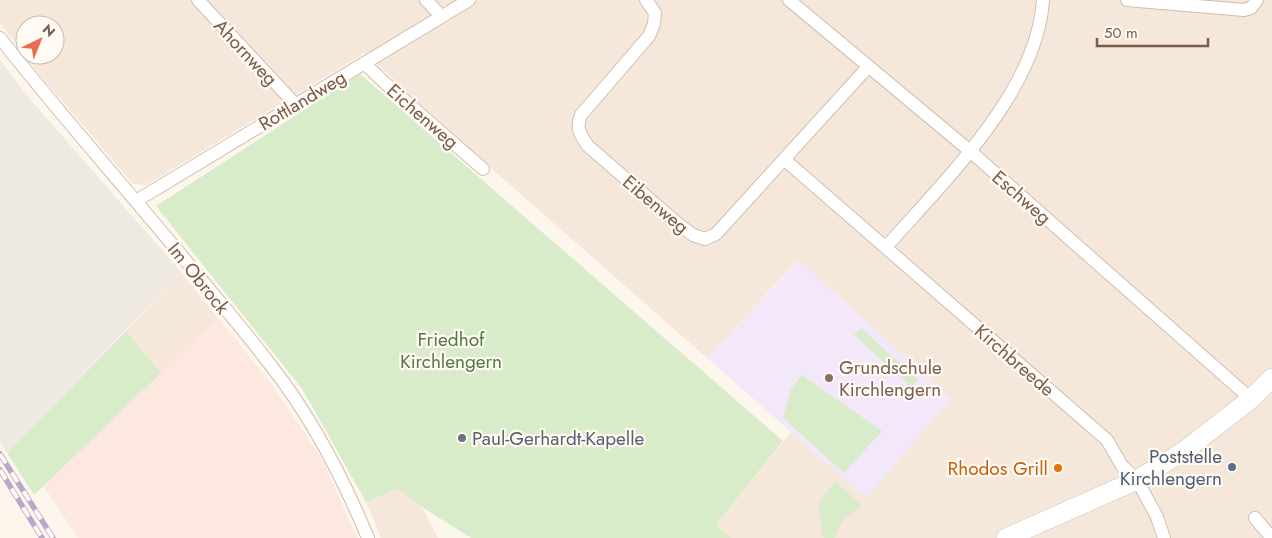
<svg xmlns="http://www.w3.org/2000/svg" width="1272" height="538" font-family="Jost,sans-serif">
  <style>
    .residential { fill: #f5e8da; fill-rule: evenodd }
    .commercial { fill: #fde8e0 }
    .industrial { fill: #efe9e4 }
    .education { fill: #f3e8fa }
    .green { fill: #d8ecc9 }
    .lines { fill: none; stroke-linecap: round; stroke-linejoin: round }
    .street-casing { stroke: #d1beb0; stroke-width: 14 }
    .secondary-casing { stroke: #d6c0b0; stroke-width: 20 }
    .street { stroke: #fff; stroke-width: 12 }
    .secondary { stroke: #fff; stroke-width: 19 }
    .rail-casing { stroke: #b9a8c9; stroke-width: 5.5 }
    .rail { stroke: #fffaf3; stroke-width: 4; stroke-dasharray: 11; stroke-linecap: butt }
    .education-dot { fill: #8d6e63; stroke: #fffaf3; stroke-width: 2 }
    .worship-dot { fill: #6b7280; stroke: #fffaf3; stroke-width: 2 }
    .service-dot { fill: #5c6f8a; stroke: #fffaf3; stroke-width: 2 }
    .food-dot { fill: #e8710a; stroke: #fffaf3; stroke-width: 2 }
    .labels { text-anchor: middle; stroke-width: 4.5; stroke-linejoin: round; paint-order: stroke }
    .street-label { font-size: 19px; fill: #7a5c4d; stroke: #fffaf3 }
    .park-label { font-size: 19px; fill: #537a41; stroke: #fffaf3 }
    .education-label { font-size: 19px; fill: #785e54; stroke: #fffaf3; text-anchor: start }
    .worship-label { font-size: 19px; fill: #5b616d; stroke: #fffaf3; text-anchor: start }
    .service-label { font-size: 19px; fill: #4e5e75; stroke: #fffaf3; text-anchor: end }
    .food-label { font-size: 19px; fill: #c56008; stroke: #fffaf3; text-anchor: end }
  </style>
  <rect width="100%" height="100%" fill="#fdf6ec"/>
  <path class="residential" d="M 0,0 L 1272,0 L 1272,538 L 731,538 L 716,525 L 791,432 L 866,498 L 798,260 L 707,358 L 458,139 L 365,53 L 146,185 L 133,184 L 40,75 L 0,23 ZM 25,25 L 55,25 L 55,55 L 25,55 Z
    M 181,272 L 218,318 L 161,373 L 126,331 Z
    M 398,489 L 422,507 L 438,538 L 381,538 L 366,502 Z"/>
  <path class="commercial" d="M 218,318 L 274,387 L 322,459 L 357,538 L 78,538 L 43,485 Z"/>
  <path class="industrial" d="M 0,60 L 29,98 L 181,272 L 7,453 L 0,441 Z"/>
  <path class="education" d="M 799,260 L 951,399 L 866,498 L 707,358 Z"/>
  <path class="green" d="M 360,74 L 783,441 L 716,525 L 731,538 L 471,538 L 422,507 L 398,489 L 366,502 L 303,390 L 156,206 Z
    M 861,328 L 918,380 L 911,387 L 854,335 Z
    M 126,331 L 161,373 L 34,495 L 7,453 Z
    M 802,375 L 882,431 L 844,473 L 783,418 L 791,389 Z
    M 835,481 L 862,506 L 842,521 L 834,538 L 825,538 L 822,535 L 818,504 Z"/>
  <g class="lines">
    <g class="street-casing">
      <path id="street" d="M 198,0 L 295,104
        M 426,0 L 441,16
        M 646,0 L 655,13 L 654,24 L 649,36 L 581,115 C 575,128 581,136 588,146 L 677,223 L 693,235 L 705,239 L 716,234 L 868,67
        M 789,0 L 970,151 L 1251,399
        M 1127,0 L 1244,10 L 1251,8 L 1257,0
        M 0,38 C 63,118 131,194 196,273 C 221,304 248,335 272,367 C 312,418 343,478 368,538
        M 364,63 L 386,84 L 483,169
        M 785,160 L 1107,440 L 1122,466 L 1137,480 L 1157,517 L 1164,538
        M 136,201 L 469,0
        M 886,247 C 944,181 1037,92 1043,0
        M 1255,518 L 1272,538"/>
    </g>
    <g class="secondary-casing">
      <path id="secondary" d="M 1006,538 L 1137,480 L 1184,451 L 1251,399 L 1272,378"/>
    </g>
    <use href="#street" class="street"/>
    <use href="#secondary" class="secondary"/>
    <g class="rail-casing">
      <path id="rail" d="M 0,454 L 53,538
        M 0,470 L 42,538"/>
    </g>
    <use href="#rail" class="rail"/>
  </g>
  <circle class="education-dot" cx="829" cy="378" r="5"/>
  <circle class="worship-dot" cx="462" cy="438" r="5"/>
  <circle class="service-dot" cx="1232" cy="467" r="5"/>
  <circle class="food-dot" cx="1058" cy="468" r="5"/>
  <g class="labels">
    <g class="street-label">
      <text transform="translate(246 52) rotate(47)" y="7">Ahornweg</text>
      <text transform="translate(302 100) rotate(-31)" y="7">Rottlandweg</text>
      <text transform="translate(423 116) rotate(41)" y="7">Eichenweg</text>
      <text transform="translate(1022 197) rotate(41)" y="7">Eschweg</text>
      <text transform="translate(656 204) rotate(40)" y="7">Eibenweg</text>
      <text transform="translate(199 278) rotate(51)" y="7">Im Obrock</text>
      <text transform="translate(1015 360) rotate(41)" y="7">Kirchbreede</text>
    </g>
    <g class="park-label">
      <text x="451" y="346">Friedhof<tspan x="451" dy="22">Kirchlengern</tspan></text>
    </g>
    <g class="education-label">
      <text x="839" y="374">Grundschule<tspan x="839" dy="22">Kirchlengern</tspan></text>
    </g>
    <g class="worship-label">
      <text x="472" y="445">Paul-Gerhardt-Kapelle</text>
    </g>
    <g class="service-label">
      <text x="1222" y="463">Poststelle<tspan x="1222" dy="22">Kirchlengern</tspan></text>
    </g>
    <g class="food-label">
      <text x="1048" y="475">Rhodos Grill</text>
    </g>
  </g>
  <g transform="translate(40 40) rotate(43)"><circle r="24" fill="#fffaf3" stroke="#cabbb1"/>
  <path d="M0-4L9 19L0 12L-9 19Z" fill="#e76f51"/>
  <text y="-8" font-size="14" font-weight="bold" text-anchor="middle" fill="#7a5c4d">N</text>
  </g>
  <path d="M1097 38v8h111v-8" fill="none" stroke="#7a5c4d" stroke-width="2.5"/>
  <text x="1104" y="38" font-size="15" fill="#7a5c4d" stroke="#fffaf3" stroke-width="4" paint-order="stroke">50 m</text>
</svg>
